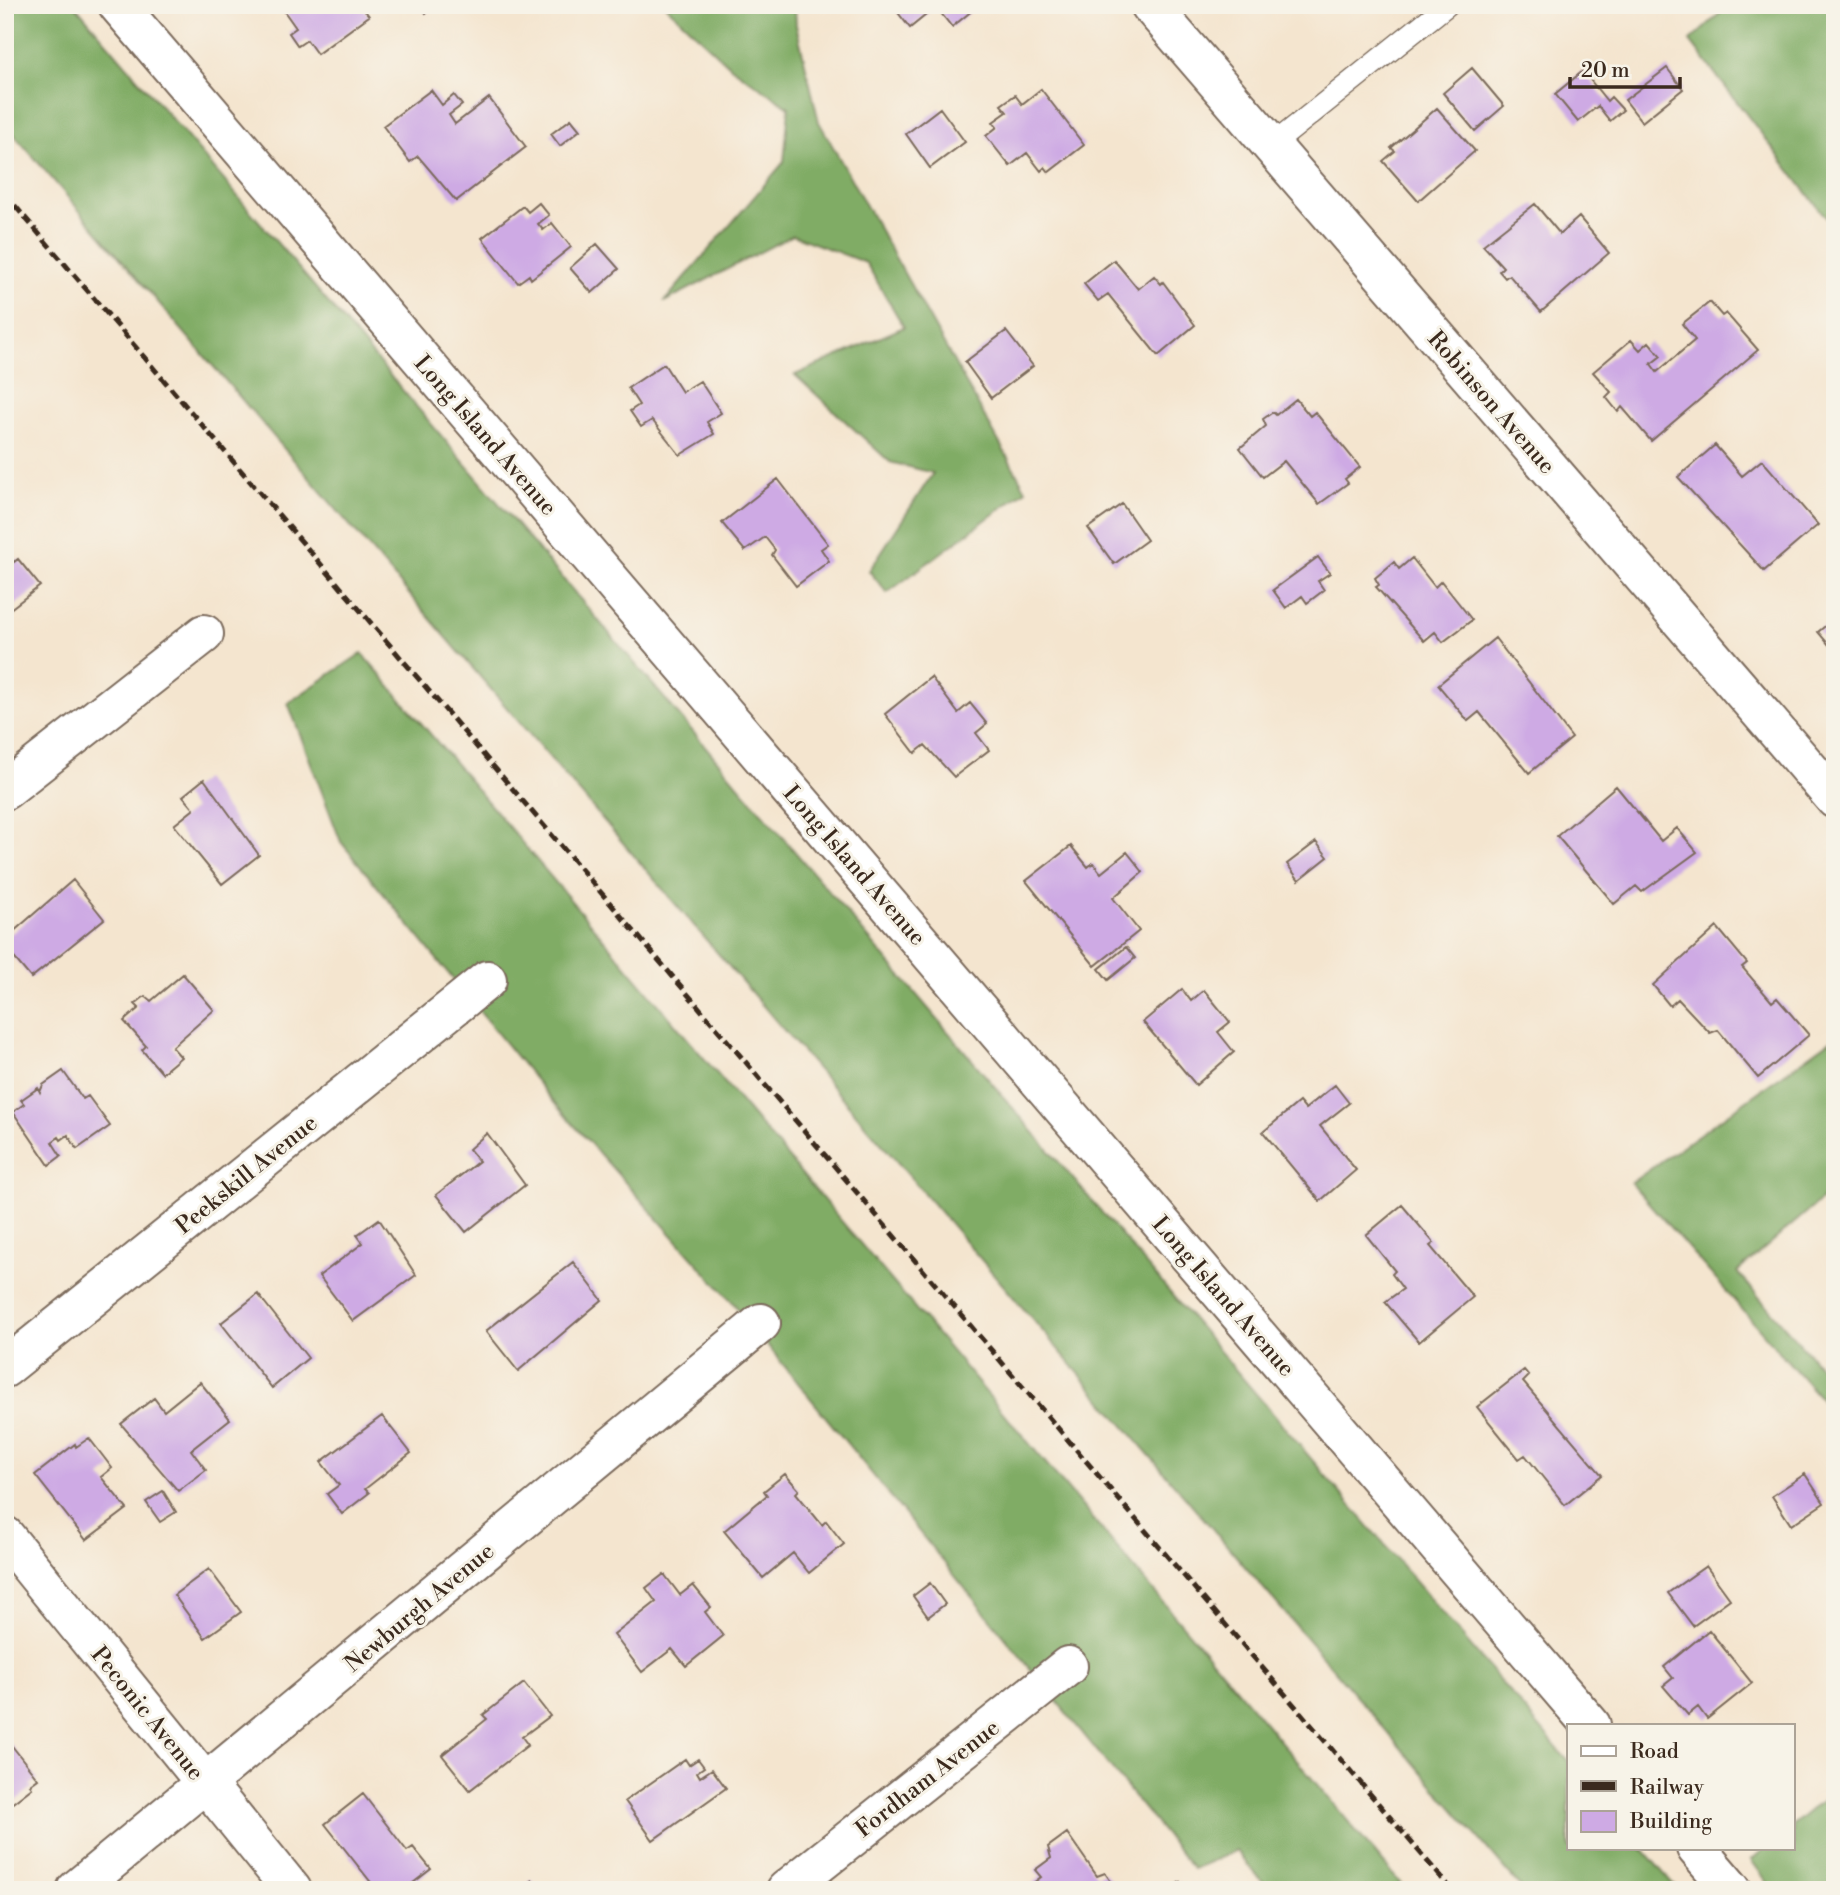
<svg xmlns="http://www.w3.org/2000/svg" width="1840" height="1895" font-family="'Libre Bodoni',serif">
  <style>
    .forest { fill: #80ac65; stroke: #5e6b42; stroke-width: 2 }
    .building { fill: #ceaae4 }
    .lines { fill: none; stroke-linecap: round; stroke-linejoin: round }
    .lane-casing { stroke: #7c6b5c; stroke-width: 24 }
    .street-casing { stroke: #7c6b5c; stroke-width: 42 }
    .secondary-casing { stroke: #7c6b5c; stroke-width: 42 }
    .lane { stroke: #fff; stroke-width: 21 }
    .street { stroke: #fff; stroke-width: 38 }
    .secondary { stroke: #fff; stroke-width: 38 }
    .rail { stroke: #3b2a1e; stroke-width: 5; stroke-dasharray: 10 5; stroke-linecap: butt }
    .labels { text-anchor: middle; stroke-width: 6; stroke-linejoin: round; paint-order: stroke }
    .street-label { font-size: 23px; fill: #3b2a1e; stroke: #f7f3e8 }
  </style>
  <rect width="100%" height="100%" fill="#f7f3e8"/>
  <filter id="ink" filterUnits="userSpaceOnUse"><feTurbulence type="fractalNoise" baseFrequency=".0143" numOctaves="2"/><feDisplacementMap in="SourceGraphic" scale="14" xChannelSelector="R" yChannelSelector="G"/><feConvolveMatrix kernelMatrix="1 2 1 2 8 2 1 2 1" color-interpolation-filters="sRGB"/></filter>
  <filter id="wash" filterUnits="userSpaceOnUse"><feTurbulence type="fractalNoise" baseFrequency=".00686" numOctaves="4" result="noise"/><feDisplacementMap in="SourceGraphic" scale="28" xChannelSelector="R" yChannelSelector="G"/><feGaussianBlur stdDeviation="1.57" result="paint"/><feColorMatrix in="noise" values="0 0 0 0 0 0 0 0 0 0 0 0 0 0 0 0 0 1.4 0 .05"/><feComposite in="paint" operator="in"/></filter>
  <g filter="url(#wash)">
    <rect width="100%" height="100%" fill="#f4e5cf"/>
    <path class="forest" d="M 5,5 L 75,5 L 1569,1762 L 1569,1848 L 1642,1848 L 1678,1890 L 1523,1890 L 5,124 Z
      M 665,5 L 795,5 L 796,25 L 819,122 L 1026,490 L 887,593 L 869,571 L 933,473 L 890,462 L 795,375 L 904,327 L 866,263 L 793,235 L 664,302 L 784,162 L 789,107 L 732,68 Z
      M 1729,5 L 1835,5 L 1835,229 L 1690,41 Z
      M 362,653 L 1406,1890 L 1270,1890 L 1236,1851 L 1193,1869 L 734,1304 L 556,1105 L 341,842 L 288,703 Z
      M 1835,1037 L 1835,1188 L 1737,1272 L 1835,1384 L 1835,1415 L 1631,1183 Z
      M 1835,1790 L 1835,1890 L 1773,1890 L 1751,1860 L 1765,1848 L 1793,1848 L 1793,1825 Z"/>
    <g id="blocks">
      <path class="building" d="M 292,5 L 361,5 L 369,16 L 317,54 L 307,40 L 298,46 L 289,33 L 296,28 L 284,11 Z
        M 420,5 L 435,5 L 426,13 Z
        M 892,5 L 979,5 L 952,27 L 936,7 L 910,28 Z
        M 1472,68 L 1504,106 L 1475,131 L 1443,93 Z
        M 1667,68 L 1683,89 L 1642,122 L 1625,100 Z
        M 1583,71 L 1607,101 L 1611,97 L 1623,110 L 1610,121 L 1598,106 L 1578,122 L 1555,94 Z
        M 1041,89 L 1084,145 L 1049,172 L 1045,167 L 1041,171 L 1027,153 L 1010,166 L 986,136 L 997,127 L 993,122 L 1007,112 L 1001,105 L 1015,95 L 1022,104 Z
        M 431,90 L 442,105 L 454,95 L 462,105 L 449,115 L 455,124 L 489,98 L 526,147 L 456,201 L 418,156 L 410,162 L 383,126 Z
        M 940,108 L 965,142 L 930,168 L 906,134 Z
        M 1437,108 L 1475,151 L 1418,201 L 1383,161 L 1395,151 L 1391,148 Z
        M 571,119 L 580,130 L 560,146 L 551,134 Z
        M 539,203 L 549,215 L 538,224 L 543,230 L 552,223 L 571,247 L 531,279 L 529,275 L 518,283 L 482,238 L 523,206 L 528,212 Z
        M 1535,204 L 1560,234 L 1579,217 L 1609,253 L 1541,312 L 1509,275 L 1505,278 L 1499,271 L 1503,267 L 1483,245 Z
        M 597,244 L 619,269 L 592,293 L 570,268 Z
        M 1114,260 L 1138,289 L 1154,276 L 1161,284 L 1163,282 L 1195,325 L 1158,356 L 1108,294 L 1098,301 L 1084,284 Z
        M 1710,302 L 1722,316 L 1726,313 L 1758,350 L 1651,441 L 1622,407 L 1618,412 L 1606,397 L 1611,392 L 1593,372 L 1631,340 L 1640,350 L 1649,342 L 1661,356 L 1651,364 L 1657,372 L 1695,340 L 1682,324 Z
        M 1006,331 L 1033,366 L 991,398 L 965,362 Z
        M 664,364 L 682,392 L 700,381 L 721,413 L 707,422 L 714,434 L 680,455 L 652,420 L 641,427 L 630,411 L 639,405 L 628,388 Z
        M 1296,399 L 1310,416 L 1315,412 L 1360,467 L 1345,479 L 1348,483 L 1319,504 L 1284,461 L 1263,477 L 1240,448 L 1266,426 L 1263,419 L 1273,412 L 1276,415 Z
        M 1715,445 L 1742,476 L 1762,460 L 1818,525 L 1764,571 L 1678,477 Z
        M 778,479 L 828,544 L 821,549 L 829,561 L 796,586 L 772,555 L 775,550 L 765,537 L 745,551 L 722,523 Z
        M 1122,504 L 1147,540 L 1114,564 L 1088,528 Z
        M 5,551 L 14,562 L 18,559 L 40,586 L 5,613 Z
        M 1318,557 L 1330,573 L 1318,581 L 1324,590 L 1307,603 L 1302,596 L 1286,608 L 1273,590 Z
        M 1412,558 L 1435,587 L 1441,581 L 1472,620 L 1443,642 L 1435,632 L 1424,641 L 1376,587 L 1379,585 L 1375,578 L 1394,562 L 1399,569 Z
        M 1835,618 L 1835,652 L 1818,632 Z
        M 1495,638 L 1572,738 L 1529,773 L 1479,712 L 1468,721 L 1438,685 Z
        M 931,677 L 958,713 L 970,703 L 987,724 L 976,733 L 989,750 L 954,777 L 925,745 L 915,753 L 885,714 Z
        M 204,779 L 259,855 L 222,884 L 174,825 L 194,809 L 183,796 Z
        M 1616,786 L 1661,841 L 1677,828 L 1697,852 L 1642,892 L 1636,886 L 1614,904 L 1557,836 Z
        M 1316,842 L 1328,857 L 1299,880 L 1287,864 Z
        M 1071,846 L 1088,867 L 1093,863 L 1101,873 L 1127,852 L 1143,872 L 1113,898 L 1139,931 L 1095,966 L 1026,881 Z
        M 73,880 L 104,919 L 31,978 L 5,947 L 5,939 Z
        M 1717,927 L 1747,963 L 1742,967 L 1772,1002 L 1777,998 L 1809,1035 L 1758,1078 L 1718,1030 L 1710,1033 L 1678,999 L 1670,1006 L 1653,985 Z
        M 1126,947 L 1135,958 L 1108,980 L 1099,969 Z
        M 183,974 L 214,1010 L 172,1047 L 181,1057 L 162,1073 L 142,1050 L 146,1046 L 124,1021 L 139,1008 L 135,1004 L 145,996 L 151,1001 Z
        M 1182,989 L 1191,1001 L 1204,990 L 1230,1022 L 1218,1032 L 1234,1052 L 1196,1085 L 1143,1022 Z
        M 63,1071 L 83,1099 L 88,1096 L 110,1126 L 77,1149 L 68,1135 L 61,1140 L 59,1137 L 52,1142 L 61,1156 L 49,1165 L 13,1112 L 24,1104 L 21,1100 L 38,1088 L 40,1092 L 43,1085 Z
        M 1335,1085 L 1349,1103 L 1320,1126 L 1356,1170 L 1320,1201 L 1263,1132 L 1299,1102 L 1305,1109 Z
        M 487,1133 L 525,1185 L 466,1232 L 436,1195 L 479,1161 L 469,1149 Z
        M 1402,1205 L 1434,1243 L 1430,1246 L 1473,1297 L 1419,1342 L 1385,1302 L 1403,1289 L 1392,1274 L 1395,1271 L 1366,1235 Z
        M 379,1219 L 416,1275 L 353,1321 L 319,1276 L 363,1243 L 357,1235 Z
        M 573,1262 L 602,1300 L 518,1371 L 486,1331 Z
        M 258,1294 L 308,1358 L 272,1388 L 221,1323 Z
        M 1524,1370 L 1529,1376 L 1523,1382 L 1602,1475 L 1565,1505 L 1525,1455 L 1519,1459 L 1477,1407 Z
        M 200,1382 L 230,1419 L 191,1450 L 206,1470 L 178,1491 L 121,1424 L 154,1398 L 164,1411 Z
        M 382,1416 L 411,1453 L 365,1489 L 369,1493 L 342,1514 L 327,1494 L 339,1485 L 321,1462 Z
        M 89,1438 L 112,1468 L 101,1477 L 127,1509 L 86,1540 L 35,1475 L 75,1444 L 76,1447 Z
        M 785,1474 L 799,1490 L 796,1493 L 822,1525 L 826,1521 L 844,1544 L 809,1573 L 793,1553 L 763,1578 L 724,1531 L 767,1495 L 764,1491 Z
        M 1805,1474 L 1824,1503 L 1791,1525 L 1772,1496 Z
        M 163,1491 L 176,1512 L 160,1522 L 146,1502 Z
        M 1706,1566 L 1730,1599 L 1693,1626 L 1668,1593 Z
        M 209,1569 L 241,1612 L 205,1638 L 174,1595 Z
        M 664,1574 L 680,1595 L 693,1585 L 711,1607 L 705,1612 L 723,1636 L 686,1666 L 672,1649 L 642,1672 L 614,1635 L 656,1602 L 646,1588 Z
        M 930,1583 L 945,1604 L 928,1617 L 913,1596 Z
        M 1709,1630 L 1752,1683 L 1707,1719 L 1698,1707 L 1688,1715 L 1663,1686 L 1673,1678 L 1664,1667 Z
        M 524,1683 L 550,1716 L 522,1737 L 528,1745 L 470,1790 L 442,1755 L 487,1719 L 483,1715 Z
        M 5,1737 L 38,1779 L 30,1785 L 32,1788 L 10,1805 L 5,1801 Z
        M 685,1759 L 689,1765 L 698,1759 L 704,1767 L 697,1772 L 700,1777 L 712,1769 L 726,1788 L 653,1840 L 625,1801 Z
        M 363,1794 L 407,1851 L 413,1847 L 431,1869 L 404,1890 L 386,1890 L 382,1885 L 377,1890 L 325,1824 Z
        M 1067,1833 L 1097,1876 L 1105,1873 L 1117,1890 L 1024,1890 L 1041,1877 L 1035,1870 L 1051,1858 L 1048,1847 Z
        M 532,1880 L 539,1890 L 519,1890 Z
        M 1180,1882 L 1185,1890 L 1168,1890 Z"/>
    </g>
  </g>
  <g filter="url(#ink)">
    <use href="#blocks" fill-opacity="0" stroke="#7c6b5c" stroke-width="2"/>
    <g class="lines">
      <g class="lane-casing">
        <path id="lane" d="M 1271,146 L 1447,5"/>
      </g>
      <g class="street-casing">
        <path id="street" d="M 1150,5 L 1835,799
          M 5,790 L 204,634
          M 5,1368 L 487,980
          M 5,1536 L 292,1890
          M 76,1890 L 761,1323
          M 786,1890 L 1068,1666"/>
      </g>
      <g class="secondary-casing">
        <path id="secondary" d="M 118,5 L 1591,1725
          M 1696,1848 L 1732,1890"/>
      </g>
      <use href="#lane" class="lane"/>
      <use href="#street" class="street"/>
      <use href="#secondary" class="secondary"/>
      <path class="rail" d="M 5,194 L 1452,1890"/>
    </g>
  </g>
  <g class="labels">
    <g class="street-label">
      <text transform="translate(1492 402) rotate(49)" y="8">Robinson Avenue</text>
      <text transform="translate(486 435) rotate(49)" y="8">Long Island Avenue</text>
      <text transform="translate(855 865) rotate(49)" y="8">Long Island Avenue</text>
      <text transform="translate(246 1174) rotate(-39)" y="8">Peekskill Avenue</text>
      <text transform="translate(1224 1296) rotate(49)" y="8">Long Island Avenue</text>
      <text transform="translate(419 1607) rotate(-40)" y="8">Newburgh Avenue</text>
      <text transform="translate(148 1713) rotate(51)" y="8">Peconic Avenue</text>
      <text transform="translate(927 1778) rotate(-38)" y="8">Fordham Avenue</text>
    </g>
  </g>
  <rect width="1840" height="1895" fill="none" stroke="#f7f3e8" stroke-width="28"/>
  <rect x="1567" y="1724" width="228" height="126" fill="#f7f3e8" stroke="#aca397" stroke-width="2"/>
  <rect x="1581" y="1746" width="35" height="10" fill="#ffffff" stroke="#aca397" stroke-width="2"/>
  <text x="1630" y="1758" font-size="21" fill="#3b2a1e">Road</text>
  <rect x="1581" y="1781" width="35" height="10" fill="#3b2a1e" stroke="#aca397" stroke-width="2"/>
  <text x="1630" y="1794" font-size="21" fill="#3b2a1e">Railway</text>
  <rect x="1581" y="1811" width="35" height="21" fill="#ceaae4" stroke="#aca397" stroke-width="2"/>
  <text x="1630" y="1828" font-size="21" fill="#3b2a1e">Building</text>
  <path d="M1570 77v10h110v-10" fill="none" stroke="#3b2a1e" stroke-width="3.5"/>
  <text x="1581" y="77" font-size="21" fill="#3b2a1e" stroke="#f7f3e8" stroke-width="5" paint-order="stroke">20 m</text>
</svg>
